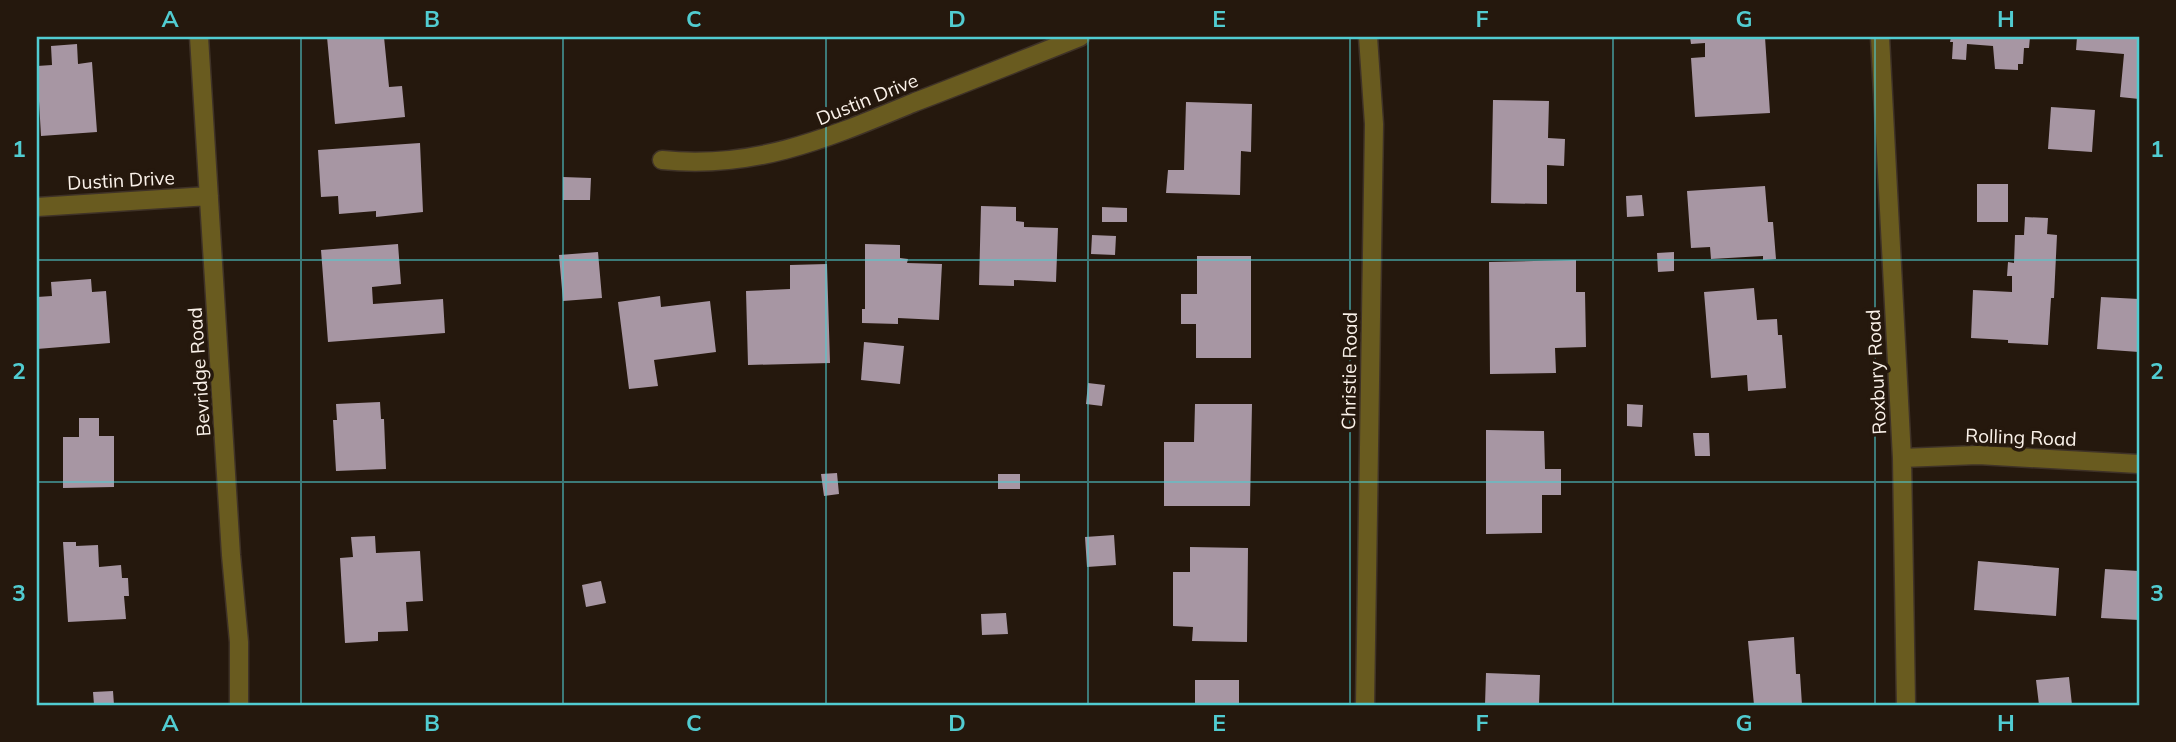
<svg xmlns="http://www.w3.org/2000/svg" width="2176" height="742" font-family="Mulish,sans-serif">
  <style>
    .building { fill: #a796a3 }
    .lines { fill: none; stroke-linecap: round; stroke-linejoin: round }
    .street-casing { stroke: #3f3227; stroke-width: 21 }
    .street { stroke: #695b1f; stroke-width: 18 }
    .grid { fill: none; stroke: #51ccd1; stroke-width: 2; stroke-opacity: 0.55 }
    .labels { text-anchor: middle; stroke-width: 7; stroke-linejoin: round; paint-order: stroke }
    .street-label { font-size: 19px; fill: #faf1e9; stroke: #25180d }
    .neatline { fill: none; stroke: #51ccd1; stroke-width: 2.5 }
    .grid-label { font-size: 23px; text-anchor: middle; font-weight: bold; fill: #51ccd1 }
  </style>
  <rect width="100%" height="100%" fill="#25180d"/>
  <path class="building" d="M 327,37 L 384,37 L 389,87 L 402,86 L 405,117 L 335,124 Z
    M 1690,37 L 1765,37 L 1770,113 L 1695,117 L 1691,58 L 1705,57 L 1705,43 L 1691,44 Z
    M 1951,37 L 2030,37 L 2029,48 L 2024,48 L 2023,64 L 2018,64 L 2018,70 L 1995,69 L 1993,46 L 1967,44 L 1966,60 L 1952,59 L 1953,42 L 1950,42 Z
    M 2077,37 L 2139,37 L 2139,99 L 2120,97 L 2124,54 L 2076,50 Z
    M 77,44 L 78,64 L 92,62 L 97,132 L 41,136 L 37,66 L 52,65 L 51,46 Z
    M 1493,100 L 1549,101 L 1548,138 L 1565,139 L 1564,166 L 1547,165 L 1547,204 L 1491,203 Z
    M 1186,102 L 1252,104 L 1251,152 L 1241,151 L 1240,195 L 1166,193 L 1168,170 L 1184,170 Z
    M 2051,107 L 2095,110 L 2092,152 L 2048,149 Z
    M 420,143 L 423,212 L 376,217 L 376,211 L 339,214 L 338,196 L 321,197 L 318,150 Z
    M 563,177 L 591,178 L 590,200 L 563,200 Z
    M 1977,184 L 2008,184 L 2008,222 L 1977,222 Z
    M 1765,186 L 1768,222 L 1773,222 L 1776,259 L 1763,260 L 1763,256 L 1711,259 L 1710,247 L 1691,248 L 1687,191 Z
    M 1642,195 L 1644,216 L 1627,217 L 1626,196 Z
    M 981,206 L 1016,207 L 1016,221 L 1024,222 L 1024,227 L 1058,228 L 1056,282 L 1014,280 L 1014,286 L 979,285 Z
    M 1102,207 L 1127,208 L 1127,222 L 1102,222 Z
    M 2025,217 L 2048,218 L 2047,234 L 2057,235 L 2054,298 L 2051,298 L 2048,345 L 2008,343 L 2008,340 L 1971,338 L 1973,290 L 2012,292 L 2012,276 L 2007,276 L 2008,262 L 2014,263 L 2015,235 L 2024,235 Z
    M 1092,235 L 1116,236 L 1115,255 L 1091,254 Z
    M 398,244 L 401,284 L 372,287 L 373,304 L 443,299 L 445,333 L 328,342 L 321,250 Z
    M 865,244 L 900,245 L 900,258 L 908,259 L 907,263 L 942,264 L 939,320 L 898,318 L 898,324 L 862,323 L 862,309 L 865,309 Z
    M 598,252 L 602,298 L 563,301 L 559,255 Z
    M 1674,252 L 1674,271 L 1658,272 L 1657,253 Z
    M 1197,256 L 1251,256 L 1251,358 L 1196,358 L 1196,324 L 1181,324 L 1181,294 L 1197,294 Z
    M 1576,260 L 1576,292 L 1585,292 L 1586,347 L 1555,348 L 1556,373 L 1490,374 L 1489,262 Z
    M 827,264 L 830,363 L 748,365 L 746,291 L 790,289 L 790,265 Z
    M 91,279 L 92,292 L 106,291 L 110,343 L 37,349 L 37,297 L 52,296 L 51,282 Z
    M 1754,288 L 1757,320 L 1777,319 L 1778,335 L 1782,335 L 1786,388 L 1748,391 L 1747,375 L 1711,378 L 1704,292 Z
    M 660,296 L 661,307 L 710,301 L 716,352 L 654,360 L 658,386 L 629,389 L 618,302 Z
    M 2101,297 L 2139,299 L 2139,352 L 2097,349 Z
    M 864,342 L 904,346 L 900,384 L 861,380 Z
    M 1088,383 L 1105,385 L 1102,406 L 1086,404 Z
    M 380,402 L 381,419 L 384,419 L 386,469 L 336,471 L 333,420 L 337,420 L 336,404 Z
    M 1195,404 L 1252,404 L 1250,506 L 1164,506 L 1164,442 L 1194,442 Z
    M 1627,404 L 1643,405 L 1642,427 L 1627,426 Z
    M 79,418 L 99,418 L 99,436 L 114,436 L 114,487 L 63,488 L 63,437 L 79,437 Z
    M 1486,430 L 1544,431 L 1545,469 L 1561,469 L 1561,495 L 1542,495 L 1542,533 L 1486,534 Z
    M 1693,433 L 1709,433 L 1710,456 L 1695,456 Z
    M 837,473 L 839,494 L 824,496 L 821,474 Z
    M 998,474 L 1020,474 L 1020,489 L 998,489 Z
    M 1114,535 L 1116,565 L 1087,567 L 1085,537 Z
    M 375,536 L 376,553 L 420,551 L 423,601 L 406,602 L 408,631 L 378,632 L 378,641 L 345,643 L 340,558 L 353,557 L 351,537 Z
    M 63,542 L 76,542 L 76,546 L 98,545 L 99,567 L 121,565 L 122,578 L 128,578 L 129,596 L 124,596 L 126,619 L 68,622 Z
    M 1190,547 L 1248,548 L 1247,642 L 1192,641 L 1193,627 L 1173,626 L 1173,572 L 1190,572 Z
    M 1978,561 L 2059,568 L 2056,616 L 1974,610 Z
    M 2105,569 L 2139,571 L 2139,620 L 2101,618 Z
    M 601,581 L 606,603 L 586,607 L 582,585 Z
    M 1006,613 L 1008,634 L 982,635 L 981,614 Z
    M 1794,637 L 1796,674 L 1800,674 L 1802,705 L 1754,705 L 1748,641 Z
    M 1486,673 L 1540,675 L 1539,705 L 1485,705 Z
    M 2069,677 L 2072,705 L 2039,705 L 2036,680 Z
    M 1195,680 L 1239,680 L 1239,705 L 1195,705 Z
    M 113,691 L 114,705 L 94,705 L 93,692 Z"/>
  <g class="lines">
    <g class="street-casing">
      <path id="street" d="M 199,37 L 231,555 L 239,642 L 239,705
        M 1880,37 L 1902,458 L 1906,705
        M 662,160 C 756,170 830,137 915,102 C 970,81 1025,59 1080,37
        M 37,207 L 209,196
        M 1902,458 L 1978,455 L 2139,464
        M 1365,705 L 1374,124 L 1368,37"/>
    </g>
    <use href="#street" class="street"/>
  </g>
  <path class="grid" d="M 301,37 L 301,705M 563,37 L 563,705M 826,37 L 826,705M 1088,37 L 1088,705M 1350,37 L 1350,705M 1613,37 L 1613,705M 1875,37 L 1875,705M 37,260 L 2139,260M 37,482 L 2139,482"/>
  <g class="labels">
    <g class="street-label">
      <text transform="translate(867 99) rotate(-22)" y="7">Dustin Drive</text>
      <text transform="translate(121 180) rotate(-3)" y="7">Dustin Drive</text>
      <text transform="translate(1349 371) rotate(-89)" y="7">Christie Road</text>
      <text transform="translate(199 372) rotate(-94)" y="7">Bevridge Road</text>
      <text transform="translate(1876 372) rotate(-93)" y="7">Roxbury Road</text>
      <text transform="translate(2021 437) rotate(2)" y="7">Rolling Road</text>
    </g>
  </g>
  <rect width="2176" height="742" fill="none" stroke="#25180d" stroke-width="77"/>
  <rect x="38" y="38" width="2100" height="666" class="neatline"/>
  <g class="grid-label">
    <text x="170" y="27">A</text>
    <text x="432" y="27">B</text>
    <text x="694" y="27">C</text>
    <text x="957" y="27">D</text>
    <text x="1219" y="27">E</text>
    <text x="1482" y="27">F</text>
    <text x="1744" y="27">G</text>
    <text x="2006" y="27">H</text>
    <text x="19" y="157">1</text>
    <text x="2157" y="157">1</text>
    <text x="19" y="379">2</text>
    <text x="2157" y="379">2</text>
    <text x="19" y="601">3</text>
    <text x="2157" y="601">3</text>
    <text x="170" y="731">A</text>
    <text x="432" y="731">B</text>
    <text x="694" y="731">C</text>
    <text x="957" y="731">D</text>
    <text x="1219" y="731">E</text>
    <text x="1482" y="731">F</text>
    <text x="1744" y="731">G</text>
    <text x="2006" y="731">H</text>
  </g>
</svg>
